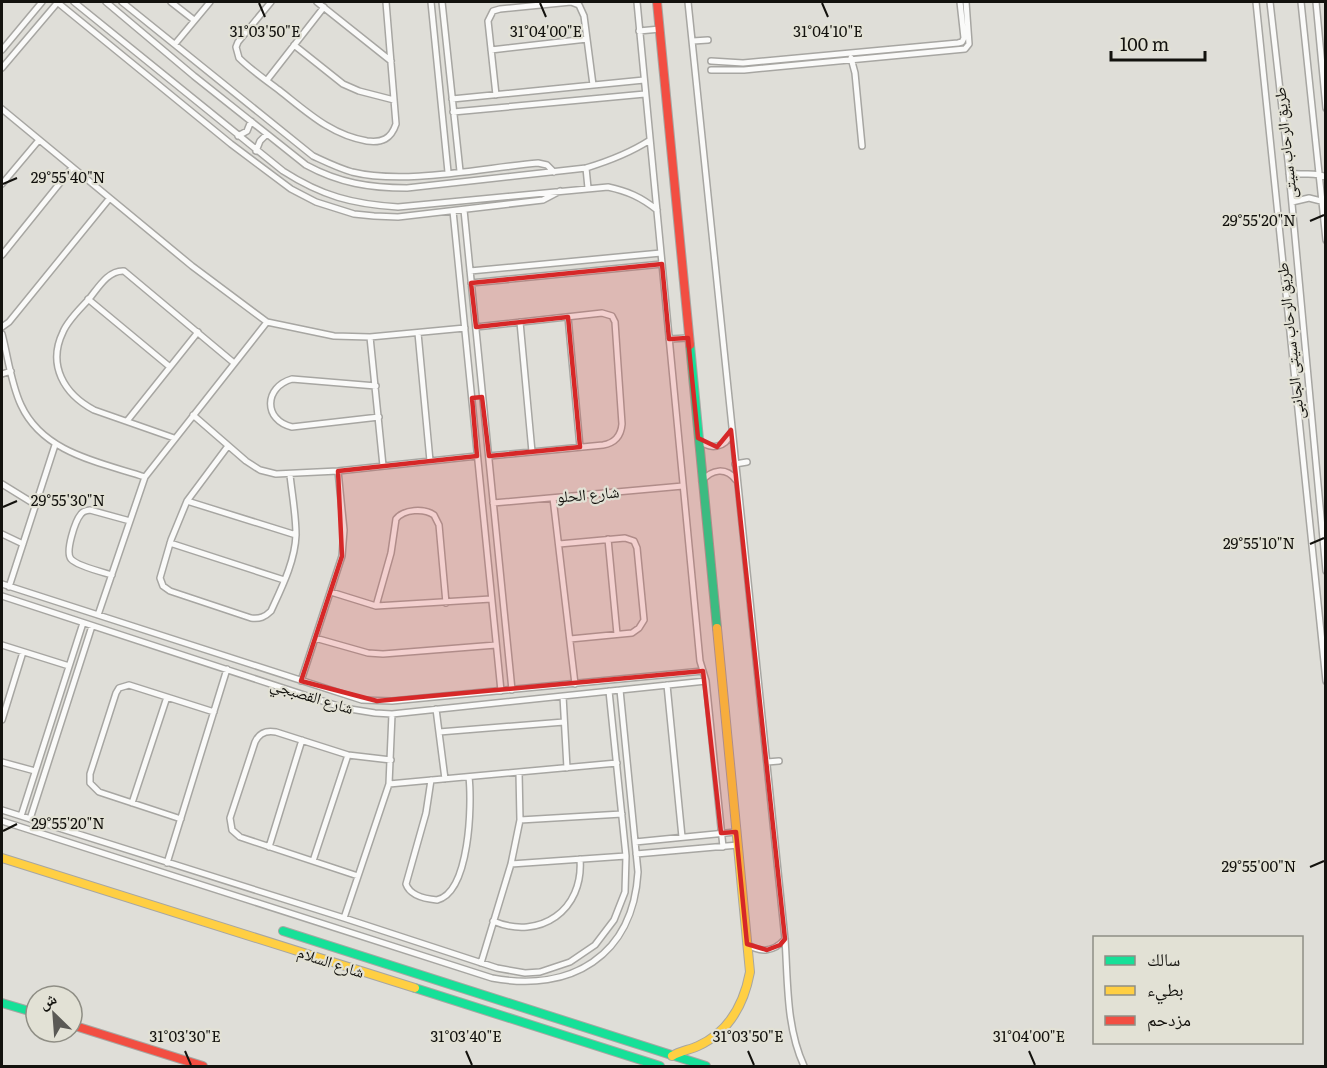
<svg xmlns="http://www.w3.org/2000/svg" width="1327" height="1068" font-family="Literata,'Noto Naskh Arabic',serif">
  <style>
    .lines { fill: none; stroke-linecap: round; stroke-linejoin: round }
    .street-casing { stroke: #a7a6a2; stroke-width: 8 }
    .fast-casing { stroke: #a7a6a2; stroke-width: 10 }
    .slow-casing { stroke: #a7a6a2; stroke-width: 10 }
    .jam-casing { stroke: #a7a6a2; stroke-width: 10 }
    .street { stroke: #fafaf9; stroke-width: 5 }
    .fast { stroke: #16e098; stroke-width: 8 }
    .slow { stroke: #ffcf43; stroke-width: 8 }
    .jam { stroke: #f24e42; stroke-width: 8 }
    .marked { fill: #d62828; fill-opacity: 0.2; stroke: #d62828; stroke-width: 4.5; stroke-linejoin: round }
    .ticks { fill: none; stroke: #13120e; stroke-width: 2 }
    .labels { text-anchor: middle; stroke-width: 4.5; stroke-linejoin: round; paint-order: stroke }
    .street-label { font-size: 16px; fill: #13120e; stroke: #e2e1d5 }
    .ticks-label { font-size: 15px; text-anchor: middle; fill: #13120e; stroke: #e2e1d5; stroke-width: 4.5; stroke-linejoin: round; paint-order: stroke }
  </style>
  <rect width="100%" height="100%" fill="#dfded8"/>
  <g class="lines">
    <g class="street-casing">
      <path id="street" d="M 57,2 L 231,144 L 291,189 L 316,202 L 354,214 L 374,216 L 398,217 L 543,200 L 560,191
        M 74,2 L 283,171 C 322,196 352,204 398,207 L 608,187 C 627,191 641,197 657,210
        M 106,2 L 194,76 L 306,165 C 339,183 370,188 407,188 L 586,168 C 609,161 630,153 650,140
        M 122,2 L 313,156 C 326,162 338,168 352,172 C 405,185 482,168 538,163 L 547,165 L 554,172
        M 171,2 L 194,20
        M 271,2 L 238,42 L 236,47 L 239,58 C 251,70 266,80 279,90 C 307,112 331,135 367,141 C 382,143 391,139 396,124 L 386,2
        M 317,2 L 391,61
        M 431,2 L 448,172
        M 442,2 L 460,171
        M 637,2 L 700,661 L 706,681 L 723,847
        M 688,2 L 785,939 C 788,982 786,1027 804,1066
        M 1256,2 L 1326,681
        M 1270,2 L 1288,161 L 1326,571
        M 1301,2 L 1326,240
        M 1316,2 L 1326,108
        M 639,31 L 660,29
        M 693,41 L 708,40
        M 175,44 L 210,2
        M 294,45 L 343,84 L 359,91 L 394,100
        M 2,50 L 42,2
        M 491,50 L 587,39
        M 851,58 L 855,73 L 862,146
        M 711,61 L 743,63 L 958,43 L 962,42 L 964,38 L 960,2
        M 2,68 L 58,2
        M 711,70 L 744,70 L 965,49 L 969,44 L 966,2
        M 267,80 L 324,7
        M 496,95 L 488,21 L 493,11 L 500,9 L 571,2 L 579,5 L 584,16 L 593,85
        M 452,99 L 644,80
        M 2,109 L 192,266 L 267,322 L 334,336 L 370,337 L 465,328
        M 453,112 L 645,94
        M 238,136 L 247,131 L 251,121
        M 256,151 L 260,141 L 267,134
        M 586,168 L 588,188
        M 1289,173 C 1302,176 1314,171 1326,177
        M 2,184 L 39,140
        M 1292,202 L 1309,198 L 1321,201
        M 464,210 L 512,690
        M 453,211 L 501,691
        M 2,255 L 72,168
        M 470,271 L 661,253
        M 471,283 L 662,264
        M 88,299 L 170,367
        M 568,317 L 580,447
        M 520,322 L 532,452
        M 2,327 L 9,322 L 109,199
        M 476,327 L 602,313 L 612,316 L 615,322 L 622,424 C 621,436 615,443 603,445 L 489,456
        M 418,333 L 430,461
        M 2,334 C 8,357 11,384 21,405 C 43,453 99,462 145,477
        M 370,337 L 383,466
        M 669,339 L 688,338
        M 2,374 L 11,371
        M 376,386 L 292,379 C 264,387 263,420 292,427 L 379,417
        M 193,415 L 246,461 L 260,470 L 276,474 L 338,471 L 477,456
        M 127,421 L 198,332
        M 174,438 L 94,410 C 64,394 47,365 63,332 C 68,320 80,309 89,299 C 98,288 108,270 124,271 L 234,363
        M 699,439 C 709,451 726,448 731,433
        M 228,446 L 187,501 L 171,540 L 160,578 L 163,586 L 170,591 L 251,618 C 260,619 265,617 271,611 C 282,587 295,561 296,535 C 296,515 292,494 290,475
        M 735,464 L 747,462
        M 702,481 C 712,469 726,467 736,480
        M 2,484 L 36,505
        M 553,498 L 575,684
        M 187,501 L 296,535
        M 493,503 L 683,486
        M 2,534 L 23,544
        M 608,539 L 617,634
        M 170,543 L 284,580
        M 559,544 L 625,538 L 634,541 L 637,548 L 644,620 L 639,628 L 632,633 L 570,639
        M 112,575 C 102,572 77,566 71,559 C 65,552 75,521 81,514 C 84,510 86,511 90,510 L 130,521
        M 2,584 L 362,700 L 392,701 L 703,671
        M 9,587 L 55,445
        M 331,592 L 376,606 L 491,599
        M 2,596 L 344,708 L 375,713 L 392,714 L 706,681
        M 376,606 L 391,553 L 396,519 C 404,509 424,508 434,515 L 439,525 L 446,603
        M 98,615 L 145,477 L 267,322
        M 315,638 L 368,653 L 383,654 L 496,645
        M 2,645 L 69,666
        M 301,681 L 342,556 L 344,530 L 338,471
        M 667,685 L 682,837
        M 563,696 L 567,768
        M 436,709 L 445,779
        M 2,720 L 23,652
        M 439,732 L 564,722
        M 2,762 L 35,771
        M 767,762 L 779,761
        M 431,780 L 426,813 L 406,884 C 410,896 426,899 437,900 C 470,892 472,804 469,777
        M 389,784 L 617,763
        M 132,803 L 167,697
        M 2,810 L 344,918 L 497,968 L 525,973 L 540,972 L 570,962 L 595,945 L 614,920 L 625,892 L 626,856 L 609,691
        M 21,816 L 83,623
        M 30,819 L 92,626
        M 181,819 L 99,792 L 90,783 L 90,774 L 116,693 L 119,688 L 129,685 L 214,712
        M 520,820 L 622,814
        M 2,821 L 492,978 C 571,993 633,956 638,872 L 620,690
        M 635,842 L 736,832
        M 269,847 L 302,740
        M 636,854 L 738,845
        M 313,861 L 348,755
        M 167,863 L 227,669
        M 511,864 L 626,856
        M 358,876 L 240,837 L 232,830 L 230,818 L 255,742 C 259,733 266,730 276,732 L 348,755 L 391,760
        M 344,918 L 389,784 L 392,714
        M 493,921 C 540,941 584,910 580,859
        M 747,944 C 760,953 774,952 785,939
        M 481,963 L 511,864 L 520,820 L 519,772"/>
    </g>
    <g class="fast-casing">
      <path id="fast" d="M 690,345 L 717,628
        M 283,931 L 706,1066
        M 415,988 L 660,1066
        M 2,1003 L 36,1013"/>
    </g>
    <g class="slow-casing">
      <path id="slow" d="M 2,858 L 415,988
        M 672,1056 C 680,1051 689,1050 698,1046 C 729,1032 744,1004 750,972 L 717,628"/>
    </g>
    <g class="jam-casing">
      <path id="jam" d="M 657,2 L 690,345
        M 72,1025 L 203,1066"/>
    </g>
    <use href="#street" class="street"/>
    <use href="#fast" class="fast"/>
    <use href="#slow" class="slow"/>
    <use href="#jam" class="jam"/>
  </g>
  <path class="marked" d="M 662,264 L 669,339 L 688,338 L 698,438 L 717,447 L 731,430 L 785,939 L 780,945 L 767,950 L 747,944 L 736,832 L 721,833 L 703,671 L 377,701 L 301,681 L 342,556 L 338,471 L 477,456 L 472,398 L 482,397 L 489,456 L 580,447 L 568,317 L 476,327 L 471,283 Z"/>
  <path class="ticks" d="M 259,3 L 265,17M 540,3 L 546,17M 822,3 L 828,17M 3,184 L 17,178M 1310,221 L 1324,215M 3,507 L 17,501M 1310,544 L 1324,538M 3,831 L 17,824M 1310,867 L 1324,861M 185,1051 L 191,1065M 466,1051 L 472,1065M 748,1051 L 754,1065M 1029,1051 L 1035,1065"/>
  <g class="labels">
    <g class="street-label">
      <text transform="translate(1285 143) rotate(-96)" y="6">طريق الرحاب سيتى</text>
      <text transform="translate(1290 341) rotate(-96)" y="6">طريق الرحاب سيتى الجانبى</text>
      <text transform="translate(588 494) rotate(-5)" y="6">شارع الحلو</text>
      <text transform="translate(312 696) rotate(17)" y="6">شارع القصبجي</text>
      <text transform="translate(331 962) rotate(18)" y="6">شارع السلام</text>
    </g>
  </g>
  <g class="ticks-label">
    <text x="265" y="37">31°03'50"E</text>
    <text x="546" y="37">31°04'00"E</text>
    <text x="828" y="37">31°04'10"E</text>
    <text x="68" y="183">29°55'40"N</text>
    <text x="1259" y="226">29°55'20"N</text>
    <text x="68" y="506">29°55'30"N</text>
    <text x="1259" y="549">29°55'10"N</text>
    <text x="68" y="829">29°55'20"N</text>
    <text x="1259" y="872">29°55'00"N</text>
    <text x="185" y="1042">31°03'30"E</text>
    <text x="466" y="1042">31°03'40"E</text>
    <text x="748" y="1042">31°03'50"E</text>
    <text x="1029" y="1042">31°04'00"E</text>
  </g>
  <rect width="1327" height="1068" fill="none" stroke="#13120e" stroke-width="6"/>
  <rect x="1093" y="936" width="210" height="108" fill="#e2e1d5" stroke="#8f8e85" stroke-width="1.5"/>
  <rect x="1105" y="956" width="30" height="9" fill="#16e098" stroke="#8f8e85" stroke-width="1.5"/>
  <text x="1147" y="966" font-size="18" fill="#13120e">سالك</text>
  <rect x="1105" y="986" width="30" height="9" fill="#ffcf43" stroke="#8f8e85" stroke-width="1.5"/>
  <text x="1147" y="996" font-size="18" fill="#13120e">بطيء</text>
  <rect x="1105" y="1016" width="30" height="9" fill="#f24e42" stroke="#8f8e85" stroke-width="1.5"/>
  <text x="1147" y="1026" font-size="18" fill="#13120e">مزدحم</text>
  <g transform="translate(54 1014) rotate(335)"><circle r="28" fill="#e2e1d5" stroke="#8f8e85" stroke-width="1.5"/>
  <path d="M0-4.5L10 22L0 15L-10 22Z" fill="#5a5955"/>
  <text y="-9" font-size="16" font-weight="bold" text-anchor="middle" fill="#13120e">ش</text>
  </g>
  <path d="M1111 51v9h94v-9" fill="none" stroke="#13120e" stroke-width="3"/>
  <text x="1120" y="51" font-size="18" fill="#13120e" stroke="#e2e1d5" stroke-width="4.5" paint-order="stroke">100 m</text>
</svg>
